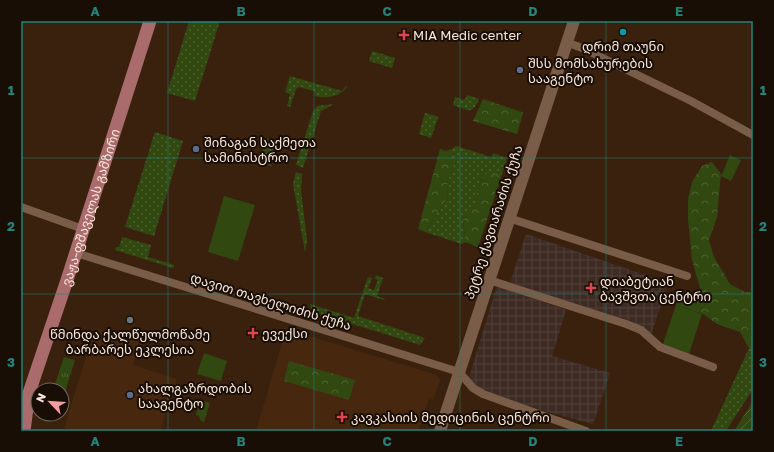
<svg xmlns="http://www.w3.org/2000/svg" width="774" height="452" font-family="'Golos Text','Noto Sans Georgian',sans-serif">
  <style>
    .built { fill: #47280f }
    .industrial { fill: url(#industrial-grid) }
    .grass { fill: url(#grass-dots) }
    .forest { fill: url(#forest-crowns) }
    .park { fill: url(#park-tufts) }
    .garden { fill: url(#garden-furrows) }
    .pitch { fill: #314811 }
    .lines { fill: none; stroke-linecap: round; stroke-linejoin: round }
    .minor { stroke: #7a5d48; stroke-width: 8 }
    .secondary { stroke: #7a5d48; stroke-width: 12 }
    .primary { stroke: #aa6b6d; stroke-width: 13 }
    .grid { fill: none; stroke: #268179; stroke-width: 1; stroke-opacity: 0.55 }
    .culture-dot { fill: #0f9aa8; stroke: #190e06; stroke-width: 1.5 }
    .health-dot { fill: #e0444e; stroke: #190e06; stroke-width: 1.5 }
    .service-dot { fill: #5c6f8a; stroke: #190e06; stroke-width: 1.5 }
    .worship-dot { fill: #6b7280; stroke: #190e06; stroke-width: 1.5 }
    .labels { text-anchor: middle; stroke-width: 4; stroke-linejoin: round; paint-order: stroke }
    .poi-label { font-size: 13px; fill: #f9e7dc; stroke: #190e06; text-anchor: start }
    .street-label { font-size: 13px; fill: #f9e7dc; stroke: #190e06 }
    .neatline { fill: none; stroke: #268179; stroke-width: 1.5 }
    .grid-label { font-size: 13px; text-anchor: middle; font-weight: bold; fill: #268179 }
  </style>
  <defs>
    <pattern id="industrial-grid" width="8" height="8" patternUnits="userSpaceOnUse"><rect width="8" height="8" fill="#3d2b24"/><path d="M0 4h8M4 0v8" fill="none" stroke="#504039"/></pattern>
    <pattern id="grass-dots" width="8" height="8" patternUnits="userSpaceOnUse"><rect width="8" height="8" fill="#314811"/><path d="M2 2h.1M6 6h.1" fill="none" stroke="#506233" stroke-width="1.8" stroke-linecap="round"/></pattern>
    <pattern id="forest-crowns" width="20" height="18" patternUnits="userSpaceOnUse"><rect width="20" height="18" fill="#314811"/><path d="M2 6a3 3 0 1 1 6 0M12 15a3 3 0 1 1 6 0" fill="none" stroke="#506233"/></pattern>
    <pattern id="park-tufts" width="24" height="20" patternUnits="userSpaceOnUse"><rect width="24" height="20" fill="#314811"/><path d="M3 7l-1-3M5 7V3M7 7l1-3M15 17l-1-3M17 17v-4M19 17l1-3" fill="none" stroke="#506233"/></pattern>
    <pattern id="garden-furrows" width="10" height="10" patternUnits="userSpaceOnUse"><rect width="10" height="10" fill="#314811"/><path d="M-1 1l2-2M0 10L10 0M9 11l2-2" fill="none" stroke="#506233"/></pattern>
  </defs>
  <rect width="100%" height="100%" fill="#3a210e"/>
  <path class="built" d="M 95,329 L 117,333 L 139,341 L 133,365 L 177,379 L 160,431 L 73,431 L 64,428 Z
    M 286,329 L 437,375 L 440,380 L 433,400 L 429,399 L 418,431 L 256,431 Z"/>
  <path class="industrial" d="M 526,234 L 668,283 L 650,338 L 627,321 L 510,283 Z
    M 497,286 L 566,310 L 552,356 L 610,373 L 593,424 L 537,409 L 484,391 L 471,381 L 469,377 Z"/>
  <path class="grass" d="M 189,21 L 220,21 L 195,101 L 167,93 Z
    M 372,51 L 395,58 L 392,68 L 369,61 Z
    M 290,76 L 342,91 L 346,86 L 347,86 C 341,97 327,99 315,96 L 314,91 L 299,87 L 296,89 L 290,107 L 287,106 L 290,94 L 285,92 Z
    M 468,95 L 479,99 C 472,116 468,110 453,105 L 455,97 L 464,100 Z
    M 334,104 L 321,111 L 303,168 L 296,165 L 313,111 L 317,106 Z
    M 425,113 L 437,116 L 438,118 L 431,138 L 419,134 Z
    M 155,132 L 183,141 L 154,236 L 125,227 Z
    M 267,138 L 279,142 L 271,166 L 259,162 Z
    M 456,146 L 491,157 L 493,153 L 507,158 L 502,174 L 486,174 L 481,178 L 473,210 L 463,219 L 465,242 L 462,244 L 425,232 L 448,197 C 445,184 450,171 457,160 L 451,149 Z
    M 296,172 L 302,174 L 301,191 L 307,240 L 305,252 L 293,184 Z
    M 122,237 L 151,245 L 148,257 L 174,265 L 173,268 L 115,250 L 116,247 L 119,247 Z
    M 376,275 L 383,278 L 377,296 L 385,299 L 384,300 L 365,294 L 358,316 L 425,338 L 420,345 L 311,311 L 310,304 L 354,318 L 368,277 L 372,278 L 368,288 L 374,290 L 378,280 L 375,279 Z
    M 749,348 L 753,350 L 753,389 L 726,431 L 711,431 Z"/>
  <path class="forest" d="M 483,99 L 522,112 L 523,113 L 517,134 L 473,121 Z
    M 440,149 L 446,151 L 451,149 L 457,160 C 450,171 445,184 448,197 L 425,232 L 418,229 Z
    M 712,162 L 721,174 L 717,217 L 709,240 L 714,257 L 730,284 L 745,292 L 753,292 L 753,350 L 749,348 L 740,332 L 717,324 L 703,314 L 676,305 L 679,296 L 702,302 L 702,295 L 692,260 L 688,219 L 688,199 L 692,182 L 702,166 Z
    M 485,174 L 502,174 L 478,247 L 465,242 L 463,219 L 473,210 L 481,178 Z
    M 289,361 L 355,380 L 349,400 L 284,381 Z"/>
  <path class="park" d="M 64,357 L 75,360 L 62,402 L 62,390 L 53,390 Z
    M 200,400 L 210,403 L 204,422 L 201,421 L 199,416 L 196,415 Z"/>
  <path class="garden" d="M 753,401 L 753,431 L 734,431 L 736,428 Z"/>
  <path class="pitch" d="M 730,155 L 741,160 L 731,181 L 721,176 Z
    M 224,196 L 255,205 L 238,261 L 208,252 Z
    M 676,305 L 702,314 L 689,354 L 663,344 Z
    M 204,353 L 227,361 L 221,381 L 197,374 Z"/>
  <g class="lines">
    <path class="minor" d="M 566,42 L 582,48 L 691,101 L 753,135
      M 21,207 L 83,229
      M 509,218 L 687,276
      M 76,253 L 459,372 L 473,388 L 483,394 L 586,431
      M 489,280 L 626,324 L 641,330 L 660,347 L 713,367"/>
    <path class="secondary" d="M 440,431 L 574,21"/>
    <path class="primary" id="s1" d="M 24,431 L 29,393 L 68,277 L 150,21"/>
  </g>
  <path class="grid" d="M 168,21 L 168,431M 314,21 L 314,431M 460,21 L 460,431M 606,21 L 606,431M 21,158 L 753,158M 21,294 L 753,294"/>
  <circle class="culture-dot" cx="623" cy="32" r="4"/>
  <g class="health-dot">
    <path d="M402 29h4v4h4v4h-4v4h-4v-4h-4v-4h4z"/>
    <path d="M589 282h4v4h4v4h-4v4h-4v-4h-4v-4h4z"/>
    <path d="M251 327h4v4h4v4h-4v4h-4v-4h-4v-4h4z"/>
    <path d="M340 411h4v4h4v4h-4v4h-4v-4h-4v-4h4z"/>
  </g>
  <g class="service-dot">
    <circle cx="520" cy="70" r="4"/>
    <circle cx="196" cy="149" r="4"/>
    <circle cx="130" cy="395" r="4"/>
  </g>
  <circle class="worship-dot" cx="130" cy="320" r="4"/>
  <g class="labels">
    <g class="poi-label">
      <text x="413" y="40">MIA Medic center</text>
      <text x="623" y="51" text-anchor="middle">დრიმ თაუნი</text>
      <text x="528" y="68">შსს მომსახურების<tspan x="528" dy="15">სააგენტო</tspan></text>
      <text x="204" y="147">შინაგან საქმეთა<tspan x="204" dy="15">სამინისტრო</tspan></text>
      <text x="600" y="286">დიაბეტიან<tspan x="600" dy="15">ბავშვთა ცენტრი</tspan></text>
      <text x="262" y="338">ევექსი</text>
      <text x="130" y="339" text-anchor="middle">წმინდა ქალწულმოწამე<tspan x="130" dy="15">ბარბარეს ეკლესია</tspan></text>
      <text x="138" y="393">ახალგაზრდობის<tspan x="138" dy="15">სააგენტო</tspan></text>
      <text x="351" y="422">კავკასიის მედიცინის ცენტრი</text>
    </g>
    <g class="street-label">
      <text dy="5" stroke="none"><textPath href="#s1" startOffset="234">ვაჟა-ფშაველას გამზირი</textPath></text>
      <text transform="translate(493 222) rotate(-72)" y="5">პეტრე ქავთარაძის ქუჩა</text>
      <text transform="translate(271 301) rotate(17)" y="5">დავით თავხელიძის ქუჩა</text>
    </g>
  </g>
  <rect width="774" height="452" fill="none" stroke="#190e06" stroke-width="44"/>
  <g transform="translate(50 402) rotate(295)"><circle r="19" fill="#190e06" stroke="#73655c"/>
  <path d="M0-3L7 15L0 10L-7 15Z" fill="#f49b9f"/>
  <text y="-6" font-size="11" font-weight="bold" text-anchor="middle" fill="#f9e7dc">N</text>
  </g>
  <rect x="22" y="22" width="730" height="408" class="neatline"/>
  <g class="grid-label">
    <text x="95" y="16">A</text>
    <text x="241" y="16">B</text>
    <text x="387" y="16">C</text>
    <text x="533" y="16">D</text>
    <text x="679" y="16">E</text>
    <text x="11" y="95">1</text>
    <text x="763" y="95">1</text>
    <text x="11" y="231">2</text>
    <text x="763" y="231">2</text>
    <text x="11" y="367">3</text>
    <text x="763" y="367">3</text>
    <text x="95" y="446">A</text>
    <text x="241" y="446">B</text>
    <text x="387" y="446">C</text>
    <text x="533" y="446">D</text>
    <text x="679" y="446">E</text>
  </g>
</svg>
